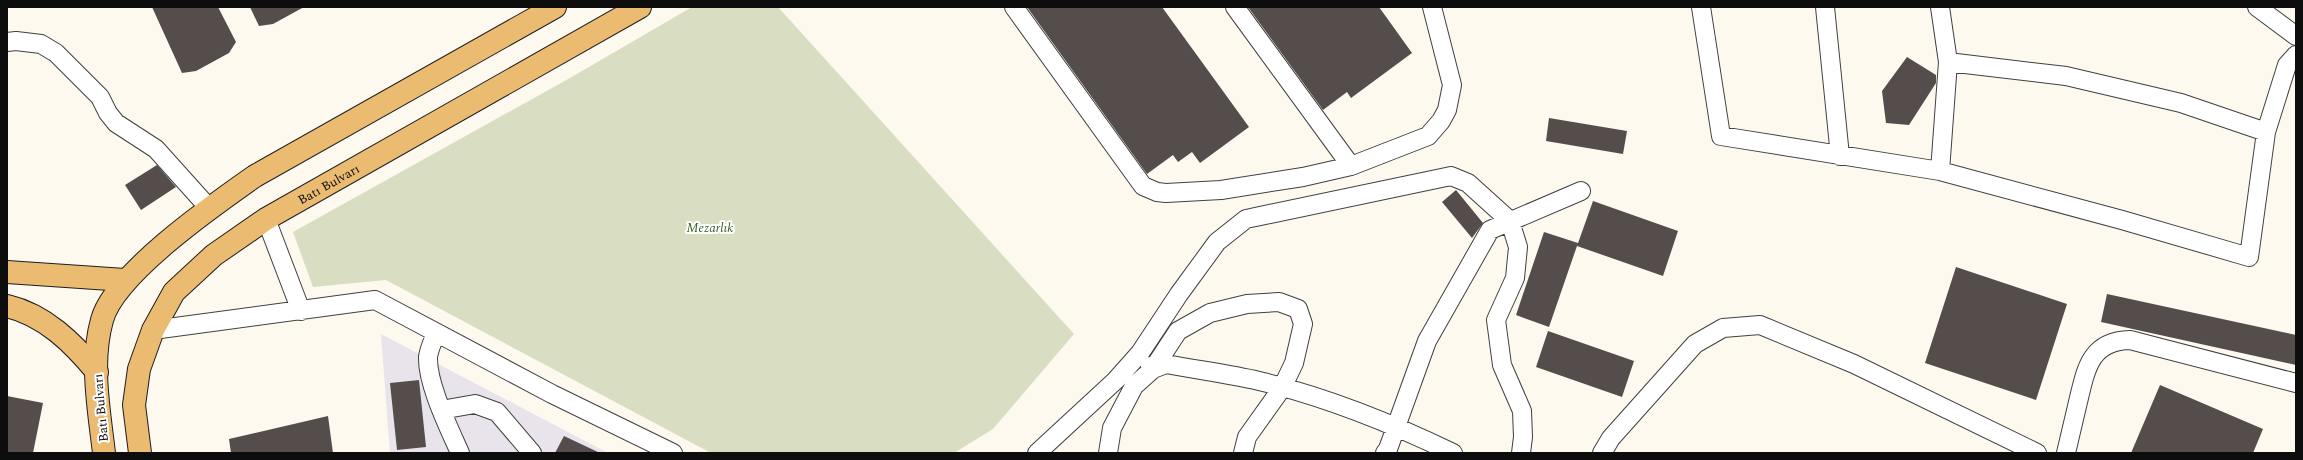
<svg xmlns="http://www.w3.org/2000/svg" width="2303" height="460" font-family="Spectral,serif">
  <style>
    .industrial { fill: #e9e3eb }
    .cemetery { fill: #d9ddc2 }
    .building { fill: #554d4b }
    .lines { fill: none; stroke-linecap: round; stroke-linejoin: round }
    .minor-casing { stroke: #404040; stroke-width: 20 }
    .major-casing { stroke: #1e1e1e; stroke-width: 24 }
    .minor { stroke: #fff; stroke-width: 18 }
    .major { stroke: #ebbb72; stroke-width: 22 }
    .labels { text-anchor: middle; stroke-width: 4; stroke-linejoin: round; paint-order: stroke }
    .street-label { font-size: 13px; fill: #0d0d0d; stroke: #fff }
    .park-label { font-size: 13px; font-style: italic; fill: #395f24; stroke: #fff }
  </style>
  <rect width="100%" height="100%" fill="#fdf9ef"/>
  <path class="industrial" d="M 381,334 L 608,453 L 390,453 Z"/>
  <path class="cemetery" d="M 692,7 L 778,7 L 1074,334 L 993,429 L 954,453 L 711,453 L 386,280 L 313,287 L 293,232 L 570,78 Z"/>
  <path class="building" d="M 152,7 L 218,7 L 236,42 L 229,53 L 196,71 L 182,73 Z
    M 250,7 L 304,7 L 273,24 L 259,26 Z
    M 1027,7 L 1162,7 L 1249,127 L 1200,163 L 1192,152 L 1178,162 L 1173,155 L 1147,174 Z
    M 1248,7 L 1379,7 L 1412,53 L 1351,98 L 1347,92 L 1323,110 Z
    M 1907,57 L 1936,75 L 1936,83 L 1909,125 L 1886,123 L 1882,91 Z
    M 1549,118 L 1627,131 L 1623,154 L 1546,141 Z
    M 157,165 L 176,187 L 141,210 L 125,185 Z
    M 1456,190 L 1483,223 L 1472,238 L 1442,202 Z
    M 1593,201 L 1678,231 L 1663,276 L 1577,246 Z
    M 1544,232 L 1578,243 L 1549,327 L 1516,315 Z
    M 1956,267 L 2067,304 L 2036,400 L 1925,363 Z
    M 2107,294 L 2296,335 L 2296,365 L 2101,322 Z
    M 1548,331 L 1634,361 L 1622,397 L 1536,367 Z
    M 419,380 L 426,447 L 397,450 L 390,383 Z
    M 2160,385 L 2263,429 L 2253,453 L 2131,453 Z
    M 7,396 L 43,403 L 33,453 L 7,453 Z
    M 328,416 L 333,453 L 231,453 L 229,439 Z
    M 564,436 L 600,453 L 555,453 Z"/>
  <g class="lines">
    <g class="minor-casing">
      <path id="minor" d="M 1014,7 L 1143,186 L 1157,192 L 1166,193 L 1221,190 L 1303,177 L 1351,166 L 1428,136 L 1441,121 L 1447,110 L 1452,85 L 1432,7
        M 1235,7 L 1351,166
        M 1701,7 L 1721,136 L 1940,171 L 2122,220 L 2249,257 L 2266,132 L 2287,65 L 2296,55
        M 1825,7 L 1840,156
        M 2257,7 L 2296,36
        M 7,42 L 16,41 L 41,44 L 56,53 L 100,97 L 108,113 L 116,123 L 156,149 L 209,208
        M 1948,62 L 2066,76 L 2181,103 L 2266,132
        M 1940,171 L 1948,62 L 1940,7
        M 266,219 L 301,311
        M 153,330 L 375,300 L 552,394 L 673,453
        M 436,333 C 433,341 429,349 428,357 C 427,384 449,428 460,453
        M 1150,366 L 1153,369 L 1178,331 L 1210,313 L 1247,304 L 1279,302 L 1298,309 L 1303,324 L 1294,363 L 1282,388 L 1247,437 L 1243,453
        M 441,410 L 475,404 L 497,412 L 532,453
        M 1037,453 L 1116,380 L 1140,353 L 1179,294 L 1217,242 L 1246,219 L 1451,176 L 1468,183 L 1510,221 L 1518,247 L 1515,278 L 1496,320 L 1502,365 L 1522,411 L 1523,437 L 1521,453
        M 1108,453 L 1112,428 L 1134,386 L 1153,369 L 1166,364 C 1197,370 1229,374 1259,381 C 1327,397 1391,423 1453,453
        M 1385,453 L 1388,449 L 1427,341 L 1490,230 L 1581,191
        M 1602,453 L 1611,438 L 1695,344 L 1723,328 L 1760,325 L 1854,364 L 2037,453
        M 2066,453 C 2070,436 2074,419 2078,402 C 2086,369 2090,341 2130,340 L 2296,383"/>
    </g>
    <g class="major-casing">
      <g id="major">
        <path d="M 7,272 L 125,280"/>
        <path d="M 7,306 C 45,315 73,343 97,372"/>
        <path d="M 104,453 C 99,410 90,363 102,320 C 114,274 215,204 255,176 L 555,7"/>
        <path id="s1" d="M 140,453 L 134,405 L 139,369 L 153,330 L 174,292 L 214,255 L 266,219 L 640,7"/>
      </g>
    </g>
    <use href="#minor" class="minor"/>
    <use href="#major" class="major"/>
  </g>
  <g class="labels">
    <g class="street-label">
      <text dy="5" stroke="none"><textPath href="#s1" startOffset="359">Batı Bulvarı</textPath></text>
      <text transform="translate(100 408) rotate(-95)" y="5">Batı Bulvarı</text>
    </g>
    <g class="park-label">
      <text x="710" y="232">Mezarlık</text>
    </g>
  </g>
  <rect width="2303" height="460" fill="none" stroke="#0d0d0d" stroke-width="16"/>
</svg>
